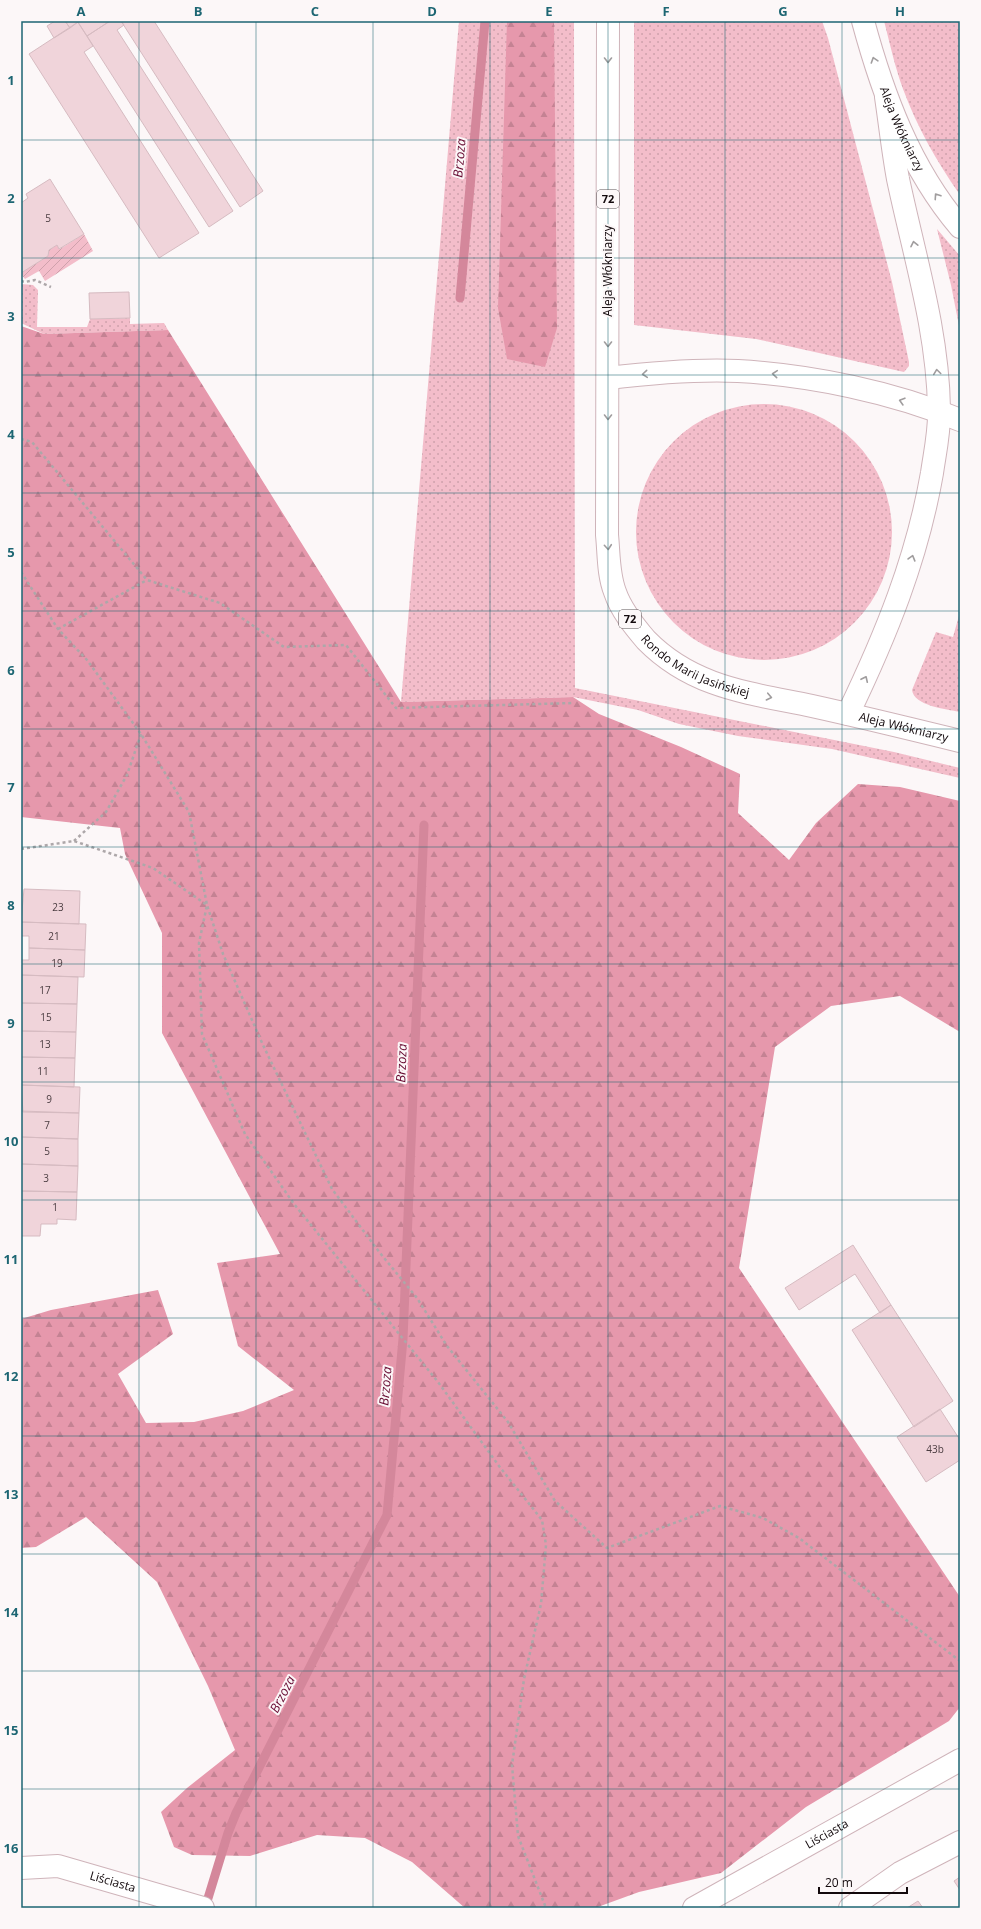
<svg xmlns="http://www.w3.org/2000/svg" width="981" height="1929" font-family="'Open Sans',sans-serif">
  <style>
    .grass { fill: url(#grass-dots) }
    .forest { fill: url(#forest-firs) }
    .garden { fill: url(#garden-furrows) }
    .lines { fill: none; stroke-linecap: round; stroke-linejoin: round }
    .stream { stroke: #d4879b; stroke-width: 9 }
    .building { fill: #f0d4da; stroke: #d6bbc1 }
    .minor-casing { stroke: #cfb4ba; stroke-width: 24 }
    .primary-casing { stroke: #cfb4ba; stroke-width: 24 }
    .path { stroke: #ada7a9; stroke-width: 2.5; stroke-dasharray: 3 3; stroke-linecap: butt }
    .minor { stroke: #fff; stroke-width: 22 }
    .primary { stroke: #fff; stroke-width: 22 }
    .oneway { stroke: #a09d9e }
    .grid { fill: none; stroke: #1d6673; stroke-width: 1; stroke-opacity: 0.55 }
    .labels { text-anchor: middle; stroke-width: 4; stroke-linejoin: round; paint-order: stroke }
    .number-label { font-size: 10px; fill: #4a3c40 }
    .shield { fill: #fcf7f8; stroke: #585053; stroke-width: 1 }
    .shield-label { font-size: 11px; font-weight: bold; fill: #12090c }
    .street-label { font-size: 12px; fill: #12090c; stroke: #fcf7f8 }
    .water-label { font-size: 13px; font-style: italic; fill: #670a31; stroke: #fcf7f8 }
    .neatline { fill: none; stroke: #1d6673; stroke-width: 1.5 }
    .grid-label { font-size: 13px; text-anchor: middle; font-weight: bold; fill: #1d6673 }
  </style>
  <defs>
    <pattern id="grass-dots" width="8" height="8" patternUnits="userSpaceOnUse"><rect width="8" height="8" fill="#f3bdca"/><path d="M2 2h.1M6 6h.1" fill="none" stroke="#cfa1ac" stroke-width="1.8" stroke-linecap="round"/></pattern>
    <pattern id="forest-firs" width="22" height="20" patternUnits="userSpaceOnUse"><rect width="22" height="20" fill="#e698ac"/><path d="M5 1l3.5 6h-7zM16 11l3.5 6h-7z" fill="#c48293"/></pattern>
    <pattern id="garden-furrows" width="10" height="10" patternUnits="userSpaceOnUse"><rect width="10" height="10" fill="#f3bdca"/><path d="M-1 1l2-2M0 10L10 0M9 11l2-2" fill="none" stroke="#cfa1ac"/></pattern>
  </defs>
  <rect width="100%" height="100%" fill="#fcf7f8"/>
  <path class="grass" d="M 459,21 L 574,21 L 575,688 L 894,752 L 960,768 L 960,778 L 832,749 L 738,736 L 679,724 L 638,710 L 573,697 L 401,702 Z
    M 634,21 L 822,21 L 828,38 L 892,282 L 909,362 L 909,366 L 904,372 L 756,339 L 634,325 Z
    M 884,21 L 960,21 L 960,195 C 937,162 917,127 903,89 C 895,67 890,44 884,21 Z
    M 937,229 L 960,256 L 960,331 L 951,285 Z
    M 21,284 L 33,285 L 38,290 L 37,327 L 87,327 L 90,319 L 130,318 L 130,324 L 164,323 L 168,330 L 44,334 L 21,323 Z
    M636 532a128 128 0 1 1 256 0a128 128 0 1 1-256 0Z
    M 960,612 L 960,712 C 946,709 914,706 912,690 L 936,632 L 953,637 Z"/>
  <path class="forest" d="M 507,21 L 554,21 L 557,328 L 545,367 L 507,359 L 498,308 Z
    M 21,326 L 44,334 L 168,330 L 401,702 L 573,697 L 599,714 L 681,747 L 740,774 L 738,813 L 789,860 L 816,823 L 858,784 L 900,787 L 960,801 L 960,1032 L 900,996 L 831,1006 L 775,1047 L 739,1268 L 960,1597 L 960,1707 L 949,1721 L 806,1807 L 721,1873 L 639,1892 L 595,1908 L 465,1908 L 412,1862 L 365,1838 L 317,1835 L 250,1856 L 192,1855 L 174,1847 L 161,1812 L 187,1788 L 235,1750 L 208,1686 L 157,1582 L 86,1517 L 36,1547 L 21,1548 L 21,1319 L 51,1310 L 158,1290 L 173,1334 L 118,1374 L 146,1423 L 194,1422 L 243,1411 L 294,1390 L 238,1346 L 217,1263 L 280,1254 L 162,1033 L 162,933 L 125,854 L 120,828 L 21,817 Z"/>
  <path class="garden" d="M 84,234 L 93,251 L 45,281 L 39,271 L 25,279 L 21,274 L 21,273 L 48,256 L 49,250 L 57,245 L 60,249 Z"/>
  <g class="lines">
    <path class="stream" d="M 460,298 L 485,21
      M 205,1908 L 228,1833 L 236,1813 L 387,1515 L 403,1339 L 424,825"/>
  </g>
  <path class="building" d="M 55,21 L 65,21 L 70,28 L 54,38 L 47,26 Z
    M 65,21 L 77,21 L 78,22 L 70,28 Z
    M 77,21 L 110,21 L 87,36 Z
    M 110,21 L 121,21 L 124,25 L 117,30 L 233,211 L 209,227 L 87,36 Z
    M 121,21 L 154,21 L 263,191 L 240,207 Z
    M 78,22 L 93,46 L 84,52 L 199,233 L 159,258 L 29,54 Z
    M 50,179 L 84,234 L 59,249 L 57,245 L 49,250 L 48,256 L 21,273 L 21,203 L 28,198 L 26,194 Z
    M 129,292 L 130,318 L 90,319 L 89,293 Z
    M 24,889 L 80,891 L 79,924 L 21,922 Z
    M 21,922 L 86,924 L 85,950 L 29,948 L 29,936 L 21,936 Z
    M 29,948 L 85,950 L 84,977 L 21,975 L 21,960 L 29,960 Z
    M 21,975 L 78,977 L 77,1004 L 21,1003 Z
    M 21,1003 L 77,1004 L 76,1032 L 22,1031 Z
    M 21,1031 L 76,1032 L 75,1058 L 21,1057 Z
    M 21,1057 L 75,1058 L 74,1087 L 21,1085 Z
    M 21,1085 L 80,1087 L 79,1113 L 23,1112 Z
    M 21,1111 L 79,1113 L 78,1139 L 22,1137 Z
    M 21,1137 L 78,1139 L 78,1166 L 22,1164 Z
    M 21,1164 L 78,1166 L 77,1192 L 21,1191 Z
    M 21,1191 L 77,1192 L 76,1220 L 57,1219 L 57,1224 L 41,1224 L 40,1236 L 21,1236 Z
    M 853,1245 L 891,1305 L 880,1313 L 855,1274 L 799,1310 L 785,1288 Z
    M 891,1305 L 953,1401 L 914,1427 L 852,1330 Z
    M 940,1409 L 960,1440 L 960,1460 L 926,1482 L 897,1437 Z
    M 960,1877 L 960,1890 L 954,1881 Z
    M 918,1901 L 923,1908 L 907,1908 Z"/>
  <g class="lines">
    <g class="minor-casing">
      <g id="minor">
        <path id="s1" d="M 21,1868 L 58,1866 L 203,1908"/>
        <path id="s2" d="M 694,1908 L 960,1760"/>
        <path d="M 850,1908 L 900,1873 L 960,1842"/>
      </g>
    </g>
    <g class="primary-casing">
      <g id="primary">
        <path id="s3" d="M 608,21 L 607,535 C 609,554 608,574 615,592 C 621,610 634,626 646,640 C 693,688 750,693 812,706 C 862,717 911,729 960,741"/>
        <path id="s4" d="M 863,21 C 883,95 910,168 960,227"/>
        <path d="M 608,378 C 651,373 695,369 738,371 C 810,375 893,392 960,420"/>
        <path d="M 848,714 C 886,635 917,559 932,473 C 935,452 940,430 939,409 C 938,331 914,255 898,179 C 893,152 890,124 886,97"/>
      </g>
    </g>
    <path class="path" d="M 21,281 L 25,282 L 35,280 L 51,287
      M 21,439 L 32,442 L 147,580 L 220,603 L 284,647 L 346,645 L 396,708 L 574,703
      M 21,572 L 58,629 L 87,660 L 141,734 L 189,812 L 207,905 L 199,943 L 202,1034 L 245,1134 L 294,1204 L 438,1382 L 499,1466 L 542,1520 L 546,1545 L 541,1604 L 524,1679 L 512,1765 L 518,1836 L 546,1908
      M 58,629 L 147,580
      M 74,841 L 106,812 L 127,775 L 141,734
      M 21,849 L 74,841 L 153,868 L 207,905 L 223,954 L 263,1045 L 332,1189 L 380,1253 L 417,1298 L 447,1346 L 508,1422 L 555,1501 L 607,1548 L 720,1506 L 763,1518 L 799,1538 L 960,1661"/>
    <use href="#minor" class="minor"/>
    <use href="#primary" class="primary"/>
  </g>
  <defs><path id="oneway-chevron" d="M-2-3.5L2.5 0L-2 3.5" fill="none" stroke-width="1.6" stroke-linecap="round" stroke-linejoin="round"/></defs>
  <g class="oneway">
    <use href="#oneway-chevron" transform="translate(608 60) rotate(90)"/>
    <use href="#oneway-chevron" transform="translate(874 60) rotate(-108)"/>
    <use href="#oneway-chevron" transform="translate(937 196) rotate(-124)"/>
    <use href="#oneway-chevron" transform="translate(914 244) rotate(-102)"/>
    <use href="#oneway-chevron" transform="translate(608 344) rotate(90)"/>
    <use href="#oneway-chevron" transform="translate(937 372) rotate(-98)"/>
    <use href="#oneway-chevron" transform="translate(645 374) rotate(175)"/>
    <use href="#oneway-chevron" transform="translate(775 374) rotate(-175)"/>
    <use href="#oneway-chevron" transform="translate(902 401) rotate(-164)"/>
    <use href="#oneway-chevron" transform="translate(608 417) rotate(90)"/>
    <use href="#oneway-chevron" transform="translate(608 547) rotate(85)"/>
    <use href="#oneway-chevron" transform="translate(912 558) rotate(-74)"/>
    <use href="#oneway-chevron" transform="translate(865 679) rotate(-65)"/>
    <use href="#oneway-chevron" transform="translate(769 697) rotate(12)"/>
  </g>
  <path class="grid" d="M 139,21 L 139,1908M 256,21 L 256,1908M 373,21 L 373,1908M 490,21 L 490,1908M 608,21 L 608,1908M 725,21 L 725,1908M 842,21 L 842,1908M 21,140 L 960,140M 21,258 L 960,258M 21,375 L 960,375M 21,493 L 960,493M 21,611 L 960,611M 21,729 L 960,729M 21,847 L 960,847M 21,964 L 960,964M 21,1082 L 960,1082M 21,1200 L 960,1200M 21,1318 L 960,1318M 21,1436 L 960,1436M 21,1554 L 960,1554M 21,1671 L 960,1671M 21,1789 L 960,1789"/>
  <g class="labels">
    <g class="number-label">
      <text x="48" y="222">5</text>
      <text x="58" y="911">23</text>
      <text x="54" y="940">21</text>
      <text x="57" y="967">19</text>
      <text x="45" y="994">17</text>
      <text x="46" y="1021">15</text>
      <text x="45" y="1048">13</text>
      <text x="43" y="1075">11</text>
      <text x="49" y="1103">9</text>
      <text x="47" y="1129">7</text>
      <text x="47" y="1155">5</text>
      <text x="46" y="1182">3</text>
      <text x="55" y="1211">1</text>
      <text x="935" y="1453">43b</text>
    </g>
    <g class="shield">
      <rect x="597" y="190" width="22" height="18" rx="3"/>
      <rect x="619" y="610" width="22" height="18" rx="3"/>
    </g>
    <g class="shield-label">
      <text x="608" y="203">72</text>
      <text x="630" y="623">72</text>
    </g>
    <g class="street-label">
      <text dy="4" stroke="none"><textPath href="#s4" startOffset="115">Aleja Włókniarzy</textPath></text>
      <text transform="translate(608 271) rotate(-90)" y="4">Aleja Włókniarzy</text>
      <text dy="4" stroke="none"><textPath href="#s3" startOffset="686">Rondo Marii Jasińskiej</textPath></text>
      <text dy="4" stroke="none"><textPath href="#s3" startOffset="905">Aleja Włókniarzy</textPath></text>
      <text dy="4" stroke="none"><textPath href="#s2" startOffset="152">Liściasta</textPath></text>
      <text dy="4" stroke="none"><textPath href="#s1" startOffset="94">Liściasta</textPath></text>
    </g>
    <g class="water-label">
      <text transform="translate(459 158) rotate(-85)" y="5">Brzoza</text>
      <text transform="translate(401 1063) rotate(-88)" y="5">Brzoza</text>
      <text transform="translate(385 1386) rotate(-85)" y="5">Brzoza</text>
      <text transform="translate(282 1694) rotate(-63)" y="5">Brzoza</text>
    </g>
  </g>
  <rect width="981" height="1929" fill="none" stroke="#fcf7f8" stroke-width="44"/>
  <path d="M819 1887v6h88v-6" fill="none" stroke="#12090c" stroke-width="2"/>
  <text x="825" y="1887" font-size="12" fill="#12090c" stroke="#fcf7f8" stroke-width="3" paint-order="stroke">20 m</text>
  <rect x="22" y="22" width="937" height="1885" class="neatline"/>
  <g class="grid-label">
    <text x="81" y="16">A</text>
    <text x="198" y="16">B</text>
    <text x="315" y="16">C</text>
    <text x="432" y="16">D</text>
    <text x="549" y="16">E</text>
    <text x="666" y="16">F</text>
    <text x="783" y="16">G</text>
    <text x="900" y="16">H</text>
    <text x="11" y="85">1</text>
    <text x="11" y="203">2</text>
    <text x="11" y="321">3</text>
    <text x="11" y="439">4</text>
    <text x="11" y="557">5</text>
    <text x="11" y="675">6</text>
    <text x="11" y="792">7</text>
    <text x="11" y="910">8</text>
    <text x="11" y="1028">9</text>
    <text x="11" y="1146">10</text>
    <text x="11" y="1264">11</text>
    <text x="11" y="1381">12</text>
    <text x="11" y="1499">13</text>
    <text x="11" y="1617">14</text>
    <text x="11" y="1735">15</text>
    <text x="11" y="1853">16</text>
  </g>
</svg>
